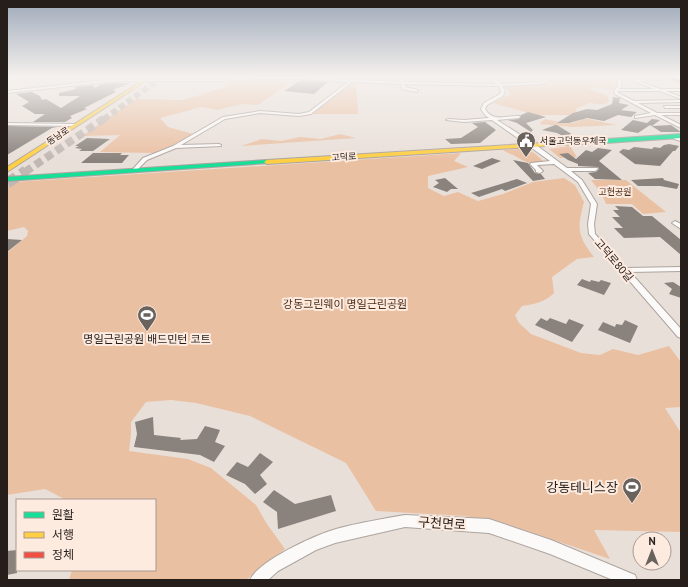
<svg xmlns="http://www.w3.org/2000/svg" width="688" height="587" font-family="'PT Sans','Noto Sans KR',sans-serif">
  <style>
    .green { fill: #eac0a3 }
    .building { fill: #89827d }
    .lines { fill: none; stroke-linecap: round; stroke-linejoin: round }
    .highway-tunnel-far2 { stroke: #c2b8b3; stroke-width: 6; stroke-dasharray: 6 3.5; stroke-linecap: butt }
    .highway-tunnel-far1 { stroke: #c2b8b3; stroke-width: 8; stroke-dasharray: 8 4.5; stroke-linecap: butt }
    .highway-tunnel { stroke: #c2b8b3; stroke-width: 11; stroke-dasharray: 11 5.5; stroke-linecap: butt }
    .street-casing { stroke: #aca49f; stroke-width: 2 }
    .fast-casing { stroke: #aca49f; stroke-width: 2 }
    .slow-casing { stroke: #aca49f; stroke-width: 2 }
    .jam-casing { stroke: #aca49f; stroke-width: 2 }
    .street { fill: #fcfaf9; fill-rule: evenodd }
    .fast { fill: #16e098; fill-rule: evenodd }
    .slow { fill: #ffcf43; fill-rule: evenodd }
    .jam { fill: #f24e42; fill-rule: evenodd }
    .labels { text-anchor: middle; stroke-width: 4; stroke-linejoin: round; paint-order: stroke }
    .far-street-label { font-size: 9px; fill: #251e1a; stroke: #fdebe0 }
    .far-poi-label { font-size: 9px; fill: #251e1a; stroke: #fdebe0; text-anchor: start }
    .far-park-label { font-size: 9px; fill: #503019; stroke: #fdebe0 }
    .street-label { font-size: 11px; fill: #251e1a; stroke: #fdebe0 }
    .park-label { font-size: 11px; fill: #503019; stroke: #fdebe0 }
    .poi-label { font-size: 11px; fill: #251e1a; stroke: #fdebe0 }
    .near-poi-label { font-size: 13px; fill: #251e1a; stroke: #fdebe0; text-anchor: end }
    .near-street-label { font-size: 13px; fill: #251e1a; stroke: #fdebe0 }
  </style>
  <rect width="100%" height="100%" fill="#e9dfd9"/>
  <path class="green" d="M 545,77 L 619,77 L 614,81 L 616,85 L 611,90 L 599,87 L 589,89 L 608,96 L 609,102 C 602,106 594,104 587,102 L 588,104 L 577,108 L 575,113 L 571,115 L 536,115 L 493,103 L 511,94 L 504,86 L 546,83 L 548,81 Z
    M 257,79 L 282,79 L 281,82 L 290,83 L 258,105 L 242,104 L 218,110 L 201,107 L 160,118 L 168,127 L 193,134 L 164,150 L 154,153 L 100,152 L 120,135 L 82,136 L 136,99 L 183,100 L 225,87 L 231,81 Z
    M 352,83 L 356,83 L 358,114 L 313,114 Z
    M 584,118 L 616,125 L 573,127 L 539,124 L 545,119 C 560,122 571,127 584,118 Z
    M 340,134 L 356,138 L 241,146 L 262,139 L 281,141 L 300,137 L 321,139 Z
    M 570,146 L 577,157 L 560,158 L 549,149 Z
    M 520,149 C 532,149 537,155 545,163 C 530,163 530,165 517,157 C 513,154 508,154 503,150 Z
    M 461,153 L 454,161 L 468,167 L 428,176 L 428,188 L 444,196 L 458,192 L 478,201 L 503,194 L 533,182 L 564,178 L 575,185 L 584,202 C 577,229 577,235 594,257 L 577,259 L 552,277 L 554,293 C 546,302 534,304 522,306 L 515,315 L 519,323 L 531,334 L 581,353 L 600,355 L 613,349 L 638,355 L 669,346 L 681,362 L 681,407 L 665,408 L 681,433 L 681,532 L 594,530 L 610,559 L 524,530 L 465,516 L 376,511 L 346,463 L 250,416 L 196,403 L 171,400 L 146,402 L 131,422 L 131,434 L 129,451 L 188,459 L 211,468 L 256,505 L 267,524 L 285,549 L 246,580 L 69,580 L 72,570 L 155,570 L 155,500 L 66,500 L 45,489 L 7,495 L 7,253 L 27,236 L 28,231 L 24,227 L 7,231 L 7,187 L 14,182 Z
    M 591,180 L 626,180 L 666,212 L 643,214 L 632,204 L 606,204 L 602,194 Z"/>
  <path class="building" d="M 301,80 L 302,80 L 328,82 L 314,94 L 284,91 Z
    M 113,83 L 130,83 L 113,90 L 116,92 L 84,108 L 87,109 L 70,116 L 72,118 L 65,122 L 33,122 L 45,114 L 35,114 L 22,106 L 29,102 L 16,94 L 32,92 L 40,96 L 42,100 L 46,99 L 61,108 L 80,96 L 59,96 L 59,93 L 76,89 L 75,87 L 93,85 L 95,88 L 101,84 Z
    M 613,97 L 620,98 L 619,103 L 629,105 L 621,110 L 637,112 L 631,117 L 618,115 L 604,121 L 587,118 L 569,123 L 557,123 L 573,113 L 587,109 L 597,110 L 612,104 Z
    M 528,112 L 546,117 L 526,123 L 533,130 L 531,132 L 517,123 L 508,120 L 519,119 L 521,115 Z
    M 652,119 L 660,120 L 652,126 L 671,125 L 681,132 L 661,132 L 650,125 L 638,133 L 621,130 L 633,120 L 647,123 Z
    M 485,122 L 496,130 L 480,143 L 451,144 L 445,139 L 461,138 L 478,127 L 472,123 Z
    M 555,125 L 557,125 L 573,135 L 561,135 L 557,133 L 542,130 Z
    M 7,126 L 57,127 L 52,128 L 7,155 Z
    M 87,138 L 110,139 L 93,151 L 79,151 L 82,149 L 75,148 L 79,146 L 75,146 Z
    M 669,144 L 679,146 L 675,151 L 673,151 L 660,166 L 635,164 L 619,152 L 623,149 L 629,150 L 634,147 L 652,149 L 654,147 L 660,148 L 664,145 Z
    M 598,148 L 612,150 L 599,161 L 622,180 L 595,179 L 588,173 L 596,172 L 599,169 L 598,167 L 578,166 L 578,164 L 568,160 L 559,154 L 568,153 L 576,159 L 586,150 L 592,152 Z
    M 93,153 L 122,153 L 120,155 L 129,155 L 122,163 L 81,163 Z
    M 492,158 L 501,161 L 482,169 L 473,166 Z
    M 513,160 L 528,163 L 535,173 L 541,174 L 545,179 L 533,181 Z
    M 445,178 L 458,189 L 451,189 L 447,192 L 433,187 L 439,183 L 435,180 Z
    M 663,178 L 664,180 L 679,184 L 677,189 L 660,186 L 638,186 L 631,180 Z
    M 517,179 L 527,183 L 505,191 L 502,189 L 479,197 L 471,193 Z
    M 615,206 L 632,207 L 643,216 L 652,216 L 681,240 L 681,255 L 660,237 L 624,238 L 614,228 L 623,228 L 612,217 L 620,217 L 613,210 L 619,210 Z
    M 7,239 L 22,240 L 7,252 Z
    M 582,279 L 590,282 L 591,280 L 599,282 L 601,280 L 611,283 L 604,295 L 577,285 Z
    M 673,282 L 681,287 L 681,298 L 669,294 L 672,289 L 664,283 Z
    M 541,318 L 547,321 L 550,318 L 566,324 L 569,319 L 584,325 L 572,342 L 535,325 Z
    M 625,320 L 638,326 L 630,343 L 598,330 L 603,322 L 615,327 L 616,324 L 622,325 Z
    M 153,417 L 154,435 L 181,438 L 180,440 L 197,439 L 205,426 L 220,430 L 215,442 L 225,446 L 214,462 L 200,455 L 134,447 L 137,434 L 135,422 Z
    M 260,453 L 273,462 L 260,475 L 267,484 L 255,494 L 245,484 L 226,475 L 237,462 L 248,467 Z
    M 274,490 L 295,504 L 331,495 L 336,511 L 278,529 L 277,512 L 263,502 Z
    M 17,550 L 17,573 L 7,575 L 7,551 Z"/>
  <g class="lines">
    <path class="highway-tunnel-far2" d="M 104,119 L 162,77"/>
    <path class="highway-tunnel-far1" d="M 25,172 L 105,118"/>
    <path class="highway-tunnel" d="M 7,183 L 26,171"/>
    <g class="street-casing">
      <path id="street" d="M 56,77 L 55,78 L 7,80 L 7,78 Z
        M 247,77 L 309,77 L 401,82 L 400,80 L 402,79 L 404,82 L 497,84 L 486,77 C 491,77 498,79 501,84 L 541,82 L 543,81 L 542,77 L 545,77 L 547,81 L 542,84 L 502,86 L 505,91 L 503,96 L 487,105 L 485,109 C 493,123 507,115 520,116 L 519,118 L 497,120 L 536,145 L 567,168 L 597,168 L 598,169 L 595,171 L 571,171 L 582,180 L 597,204 L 594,224 L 595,234 L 626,268 L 681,267 L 681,271 L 630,272 L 681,329 L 681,338 L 678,337 L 589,234 L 588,224 L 591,204 L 578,182 L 554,164 L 537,165 L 543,171 L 540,173 L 536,172 L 536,170 L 530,164 L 531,163 L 550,161 L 492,120 L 464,122 L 446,120 L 448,119 L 464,120 L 489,118 L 485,115 L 481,109 L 484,103 L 500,94 L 501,91 L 499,86 L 404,84 L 405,87 L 418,90 L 417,92 L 402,89 L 401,84 L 352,82 L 311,114 L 299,116 L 260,113 L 225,119 L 181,145 L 219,144 L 221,145 L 221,146 L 176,148 L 147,160 L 135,172 L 132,170 L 143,158 L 173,146 L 223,117 L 260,111 L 299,114 L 309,112 L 348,82 L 302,79 L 254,79 L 222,81 L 115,81 L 7,93 L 7,91 L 115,79 L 222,79 Z
        M 619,77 L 622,77 L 621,79 L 622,86 L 619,89 L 654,89 L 625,77 L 630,77 L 636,80 L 681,77 L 681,79 L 639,81 L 660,89 L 681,89 L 681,91 L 666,91 L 681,97 L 681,99 L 660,91 L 618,91 L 618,93 L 634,101 L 681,100 L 681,102 L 638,103 L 657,113 L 681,113 L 681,115 L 661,115 L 681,125 L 681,128 L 655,115 L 635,118 L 635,116 L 651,113 L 615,94 L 614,91 L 618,86 L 617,79 Z
        M 664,106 L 681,106 L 681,108 L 665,108 Z
        M 7,123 L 76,124 L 78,125 L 76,126 L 7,125 Z
        M 676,137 L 681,138 L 681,141 L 674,139 L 674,137 Z
        M 675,221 L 681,224 L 681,229 L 672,223 Z
        M 405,515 L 489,519 L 551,540 L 635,575 L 637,580 L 613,580 L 550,554 L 489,533 L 405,527 L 335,543 L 316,550 L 278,571 L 268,580 L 250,580 C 258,561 315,535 336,529 C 358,523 382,519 405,515 Z"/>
    </g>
    <g class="fast-casing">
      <path id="fast" d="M 681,134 L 681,138 L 606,143 L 603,141 L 606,139 Z
        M 267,160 L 270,162 L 269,163 L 7,181 L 7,177 Z"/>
    </g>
    <g class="slow-casing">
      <path id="slow" d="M 148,77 L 152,77 L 7,172 L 7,167 Z
        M 606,139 L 608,140 L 608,142 L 267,164 L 264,162 L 267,160 Z"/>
    </g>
    <g class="jam-casing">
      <path id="jam" d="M 672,77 L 681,81 L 681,83 L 667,77 Z"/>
    </g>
    <use href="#street" class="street"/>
    <use href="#fast" class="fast"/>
    <use href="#slow" class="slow"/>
    <use href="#jam" class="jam"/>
  </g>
  <linearGradient id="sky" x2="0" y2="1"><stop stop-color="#9faaba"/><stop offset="0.48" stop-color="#f5f1ee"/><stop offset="1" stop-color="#f5f1ee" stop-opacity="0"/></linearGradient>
  <rect width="688" height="160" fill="url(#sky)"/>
  <defs>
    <g id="civic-pin" transform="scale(1)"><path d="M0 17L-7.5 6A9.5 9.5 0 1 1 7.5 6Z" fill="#6a625d" stroke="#fdebe0"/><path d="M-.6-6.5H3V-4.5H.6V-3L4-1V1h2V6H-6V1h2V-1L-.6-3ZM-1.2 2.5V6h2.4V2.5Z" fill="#fff"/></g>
    <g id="stadium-pin" transform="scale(1)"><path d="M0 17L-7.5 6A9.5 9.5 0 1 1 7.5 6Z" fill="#6a625d" stroke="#fdebe0"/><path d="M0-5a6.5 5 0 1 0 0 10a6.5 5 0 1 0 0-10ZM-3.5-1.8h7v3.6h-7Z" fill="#fff"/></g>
  </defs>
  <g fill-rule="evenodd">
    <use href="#civic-pin" x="526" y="141"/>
    <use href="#stadium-pin" x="147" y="315"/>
    <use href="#stadium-pin" x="632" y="487"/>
  </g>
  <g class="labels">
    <g class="far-street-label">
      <text transform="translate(58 136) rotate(-33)" y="3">동남로</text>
      <text transform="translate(344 157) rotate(-4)" y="3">고덕로</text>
    </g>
    <g class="far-poi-label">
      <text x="540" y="144">서울고덕동우체국</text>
    </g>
    <g class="far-park-label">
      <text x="615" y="195">고현공원</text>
    </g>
    <g class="street-label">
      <text transform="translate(614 260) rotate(49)" y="4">고덕로80길</text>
    </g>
    <g class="park-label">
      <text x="345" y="308">강동그린웨이 명일근린공원</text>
    </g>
    <g class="poi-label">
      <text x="147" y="343">명일근린공원 배드민턴 코트</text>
    </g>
    <g class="near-poi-label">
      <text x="618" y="492">강동테니스장</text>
    </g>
    <g class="near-street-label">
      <text transform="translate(442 523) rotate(4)" y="5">구천면로</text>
    </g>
  </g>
  <rect width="688" height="587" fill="none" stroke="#251e1a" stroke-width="16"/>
  <rect x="16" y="499" width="140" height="72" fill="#fdebe0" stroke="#a79991"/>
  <rect x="24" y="512" width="20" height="6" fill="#16e098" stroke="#a79991"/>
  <text x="52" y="519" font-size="12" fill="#251e1a">원활</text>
  <rect x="24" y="532" width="20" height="6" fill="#ffcf43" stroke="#a79991"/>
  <text x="52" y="539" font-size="12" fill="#251e1a">서행</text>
  <rect x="24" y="552" width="20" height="6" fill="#f24e42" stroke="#a79991"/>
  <text x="52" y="559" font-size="12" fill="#251e1a">정체</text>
  <g transform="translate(652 551)"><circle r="19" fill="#fdebe0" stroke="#a79991"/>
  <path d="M0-3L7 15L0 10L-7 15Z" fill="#6a625d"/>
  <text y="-6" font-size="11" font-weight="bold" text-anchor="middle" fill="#251e1a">N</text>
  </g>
</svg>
